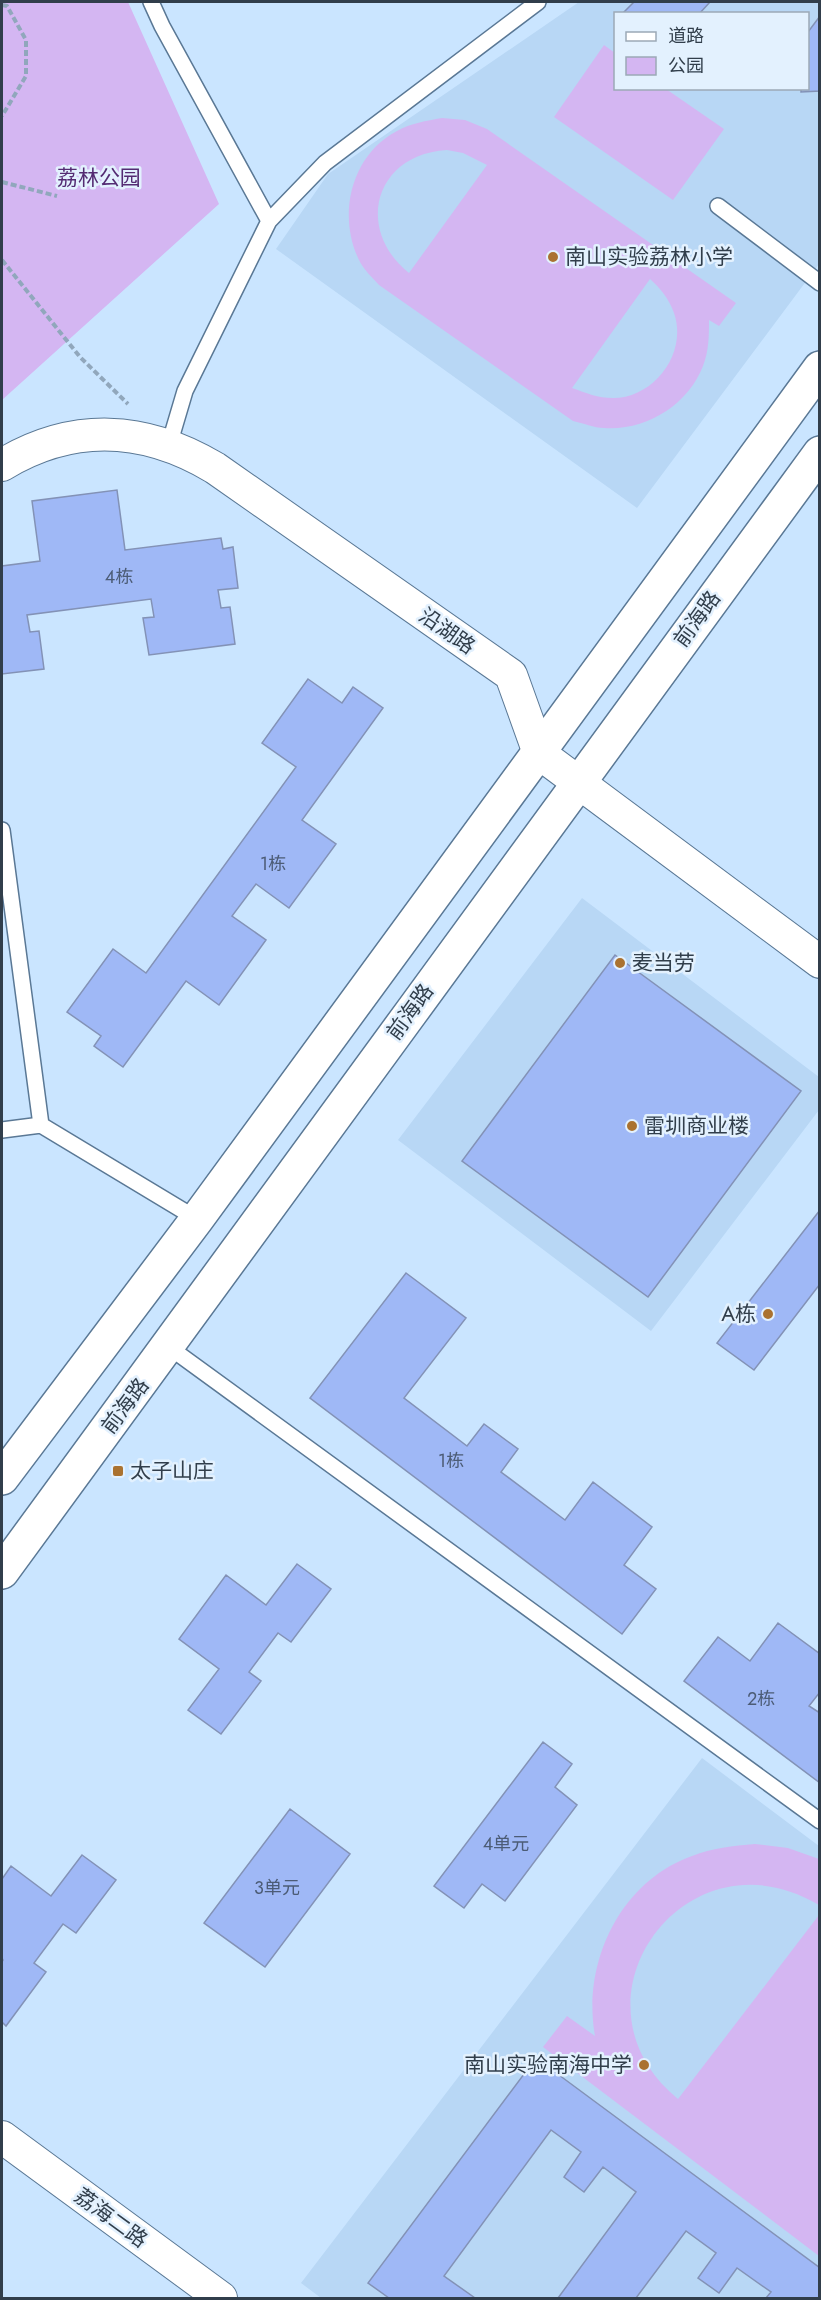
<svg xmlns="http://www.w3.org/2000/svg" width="821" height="2300" font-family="Jost,'Noto Sans SC',sans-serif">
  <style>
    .built { fill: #b8d7f5; fill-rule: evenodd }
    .green { fill: #d4b6f2; fill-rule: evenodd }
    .building { fill: #9fb8f6; stroke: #8392b6; stroke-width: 1.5 }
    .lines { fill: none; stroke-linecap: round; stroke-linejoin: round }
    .service-casing { stroke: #5a7895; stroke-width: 18 }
    .minor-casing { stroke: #5a7895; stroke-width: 34 }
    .tertiary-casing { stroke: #5a7895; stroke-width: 36 }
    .path { stroke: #91a7bc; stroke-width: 4; stroke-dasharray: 6 3; stroke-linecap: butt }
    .service { stroke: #fff; stroke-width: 15 }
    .minor { stroke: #fff; stroke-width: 32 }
    .tertiary { stroke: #fff; stroke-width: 33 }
    .poi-dot { fill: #aa7230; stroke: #e3f1fe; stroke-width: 2 }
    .labels { text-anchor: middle; stroke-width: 5; stroke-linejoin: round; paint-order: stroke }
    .number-label { font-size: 18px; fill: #4c5c76 }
    .park-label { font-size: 21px; fill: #542b73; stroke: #e3f1fe }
    .poi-label { font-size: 21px; fill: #313e4b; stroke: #e3f1fe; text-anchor: start }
    .street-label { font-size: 21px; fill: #313e4b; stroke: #e3f1fe }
  </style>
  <rect width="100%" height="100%" fill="#cae5ff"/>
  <path class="built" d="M 579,2 L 819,2 L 819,264 L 637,508 L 276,249 L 328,174 ZM 616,14 L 808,14 L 808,88 L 616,88 Z
    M 582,898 L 819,1077 L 819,1110 L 651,1331 L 398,1140 Z
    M 702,1758 L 819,1846 L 819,2298 L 321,2298 L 301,2283 Z"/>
  <path class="green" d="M 2,2 L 128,2 L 219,204 L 2,400 Z
    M 604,45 L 615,53 L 616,88 L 666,89 L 724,129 L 673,200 L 554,117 Z
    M 442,118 L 465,120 L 487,129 L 736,303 L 719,326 L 709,320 C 709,335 709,351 703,366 C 688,405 646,431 604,428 C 594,428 583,423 573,421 L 379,285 C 372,277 363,269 359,260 C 337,215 351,155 397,131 C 411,123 426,121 442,118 ZM 447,150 L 463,153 L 487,165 L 409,273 C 354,229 375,154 447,150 ZM 650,279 C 661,289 669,299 674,313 C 688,353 654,398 613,398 C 598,398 586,393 572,388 Z
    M 755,1844 L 788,1848 L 819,1859 L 819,1905 C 685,1825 559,2002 678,2099 L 819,1915 L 819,2256 L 543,2047 L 567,2016 L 595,2036 C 582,1964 619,1882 692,1856 C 712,1848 733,1846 755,1844 Z"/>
  <path class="building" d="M 634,2 L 710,2 L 699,14 L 622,14 Z
    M 820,16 L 820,91 L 801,92 L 801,88 L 808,88 L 808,32 Z
    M 117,490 L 125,550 L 221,538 L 223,549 L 233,547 L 238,588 L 218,590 L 221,608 L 230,607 L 235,644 L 149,655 L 143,618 L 154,617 L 151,599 L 27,615 L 30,632 L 39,631 L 44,669 L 2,674 L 2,566 L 40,561 L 32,501 Z
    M 308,679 L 342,703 L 353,687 L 383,708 L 302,820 L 336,844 L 289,908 L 256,884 L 232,916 L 266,940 L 219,1005 L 186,981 L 123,1067 L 94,1046 L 101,1036 L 67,1012 L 113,949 L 146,973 L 296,767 L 262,743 Z
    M 615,955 L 801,1091 L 648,1297 L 462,1161 Z
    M 820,1210 L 820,1284 L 754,1370 L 717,1343 Z
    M 406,1273 L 466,1318 L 404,1398 L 467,1446 L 484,1424 L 518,1449 L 501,1472 L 565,1520 L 593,1482 L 652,1527 L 624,1565 L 656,1589 L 622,1634 L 310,1398 Z
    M 297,1564 L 331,1589 L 291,1642 L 278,1633 L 249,1672 L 261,1681 L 221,1734 L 188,1710 L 219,1669 L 179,1639 L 226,1575 L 266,1605 Z
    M 778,1623 L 820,1654 L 820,1692 L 809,1706 L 820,1713 L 820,1783 L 684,1681 L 718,1637 L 750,1661 Z
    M 543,1742 L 572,1764 L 555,1787 L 577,1805 L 505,1901 L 482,1884 L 464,1908 L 434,1886 Z
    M 290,1809 L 350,1854 L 265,1967 L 204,1923 Z
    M 82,1855 L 116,1880 L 76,1933 L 63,1924 L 34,1963 L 46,1972 L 6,2026 L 2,2022 L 2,1962 L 3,1960 L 2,1958 L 2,1879 L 11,1866 L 51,1896 Z
    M 536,2058 L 820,2268 L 820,2298 L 766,2298 L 771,2292 L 737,2268 L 719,2293 L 698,2278 L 716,2253 L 686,2231 L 636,2298 L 558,2298 L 636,2192 L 603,2167 L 584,2192 L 564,2177 L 581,2152 L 551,2130 L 444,2276 L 475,2298 L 389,2298 L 368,2283 Z"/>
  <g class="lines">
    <g class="service-casing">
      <path id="service" d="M 151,2 L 162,26 L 269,221
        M 718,206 L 820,283
        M 169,445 L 185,391 L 269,221 L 325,163 L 538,2
        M 2,830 L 41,1125
        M 2,1130 L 41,1125 L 197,1219
        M 169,1347 L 820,1821"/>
    </g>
    <g class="minor-casing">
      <path id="minor" d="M 2,465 C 73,422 145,426 215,468 L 511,675 L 539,753 L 820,962
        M 2,2137 L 221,2298"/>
    </g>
    <g class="tertiary-casing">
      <path id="tertiary" d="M 2,1478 L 197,1219 L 820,368
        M 2,1572 C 277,1201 545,824 820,453"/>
    </g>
    <path class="path" d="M 2,5 L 7,6 L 26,40 L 26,76 L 2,116
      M 2,182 L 57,196
      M 2,260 L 80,357 L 128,404"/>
    <use href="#service" class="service"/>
    <use href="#minor" class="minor"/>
    <use href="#tertiary" class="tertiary"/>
  </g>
  <g class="poi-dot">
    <circle cx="553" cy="257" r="6"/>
    <circle cx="620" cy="963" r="6"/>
    <circle cx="632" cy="1126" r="6"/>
    <circle cx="768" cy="1314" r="6"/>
    <rect x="112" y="1465" width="12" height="12" rx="3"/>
    <circle cx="644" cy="2065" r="6"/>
  </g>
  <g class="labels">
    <g class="number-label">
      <text x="119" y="583">4栋</text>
      <text x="273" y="870">1栋</text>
      <text x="451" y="1467">1栋</text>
      <text x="761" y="1705">2栋</text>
      <text x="506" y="1850">4单元</text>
      <text x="277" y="1894">3单元</text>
    </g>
    <g class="park-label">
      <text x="99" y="185">荔林公园</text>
    </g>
    <g class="poi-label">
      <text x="565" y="264">南山实验荔林小学</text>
      <text x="632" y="970">麦当劳</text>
      <text x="644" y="1133">雷圳商业楼</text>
      <text x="756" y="1321" text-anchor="end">A栋</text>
      <text x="130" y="1478">太子山庄</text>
      <text x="632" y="2072" text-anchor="end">南山实验南海中学</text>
    </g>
    <g class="street-label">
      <text transform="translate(697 619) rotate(-54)" y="7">前海路</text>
      <text transform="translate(447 631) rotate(35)" y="7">沿湖路</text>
      <text transform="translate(410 1012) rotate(-54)" y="7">前海路</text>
      <text transform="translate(125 1406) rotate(-53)" y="7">前海路</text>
      <text transform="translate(111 2218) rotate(36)" y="7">荔海二路</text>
    </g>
  </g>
  <rect width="821" height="2300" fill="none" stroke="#313e4b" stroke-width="6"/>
  <rect x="614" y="12" width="195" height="78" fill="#e3f1fe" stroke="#9ca9b6" stroke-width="1.5"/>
  <rect x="626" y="32" width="30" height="9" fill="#ffffff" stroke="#9ca9b6" stroke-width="1.5"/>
  <text x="668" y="42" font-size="18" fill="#313e4b">道路</text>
  <rect x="626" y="57" width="30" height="18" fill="#d4b6f2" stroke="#9ca9b6" stroke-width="1.5"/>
  <text x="668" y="72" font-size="18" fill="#313e4b">公园</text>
</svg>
